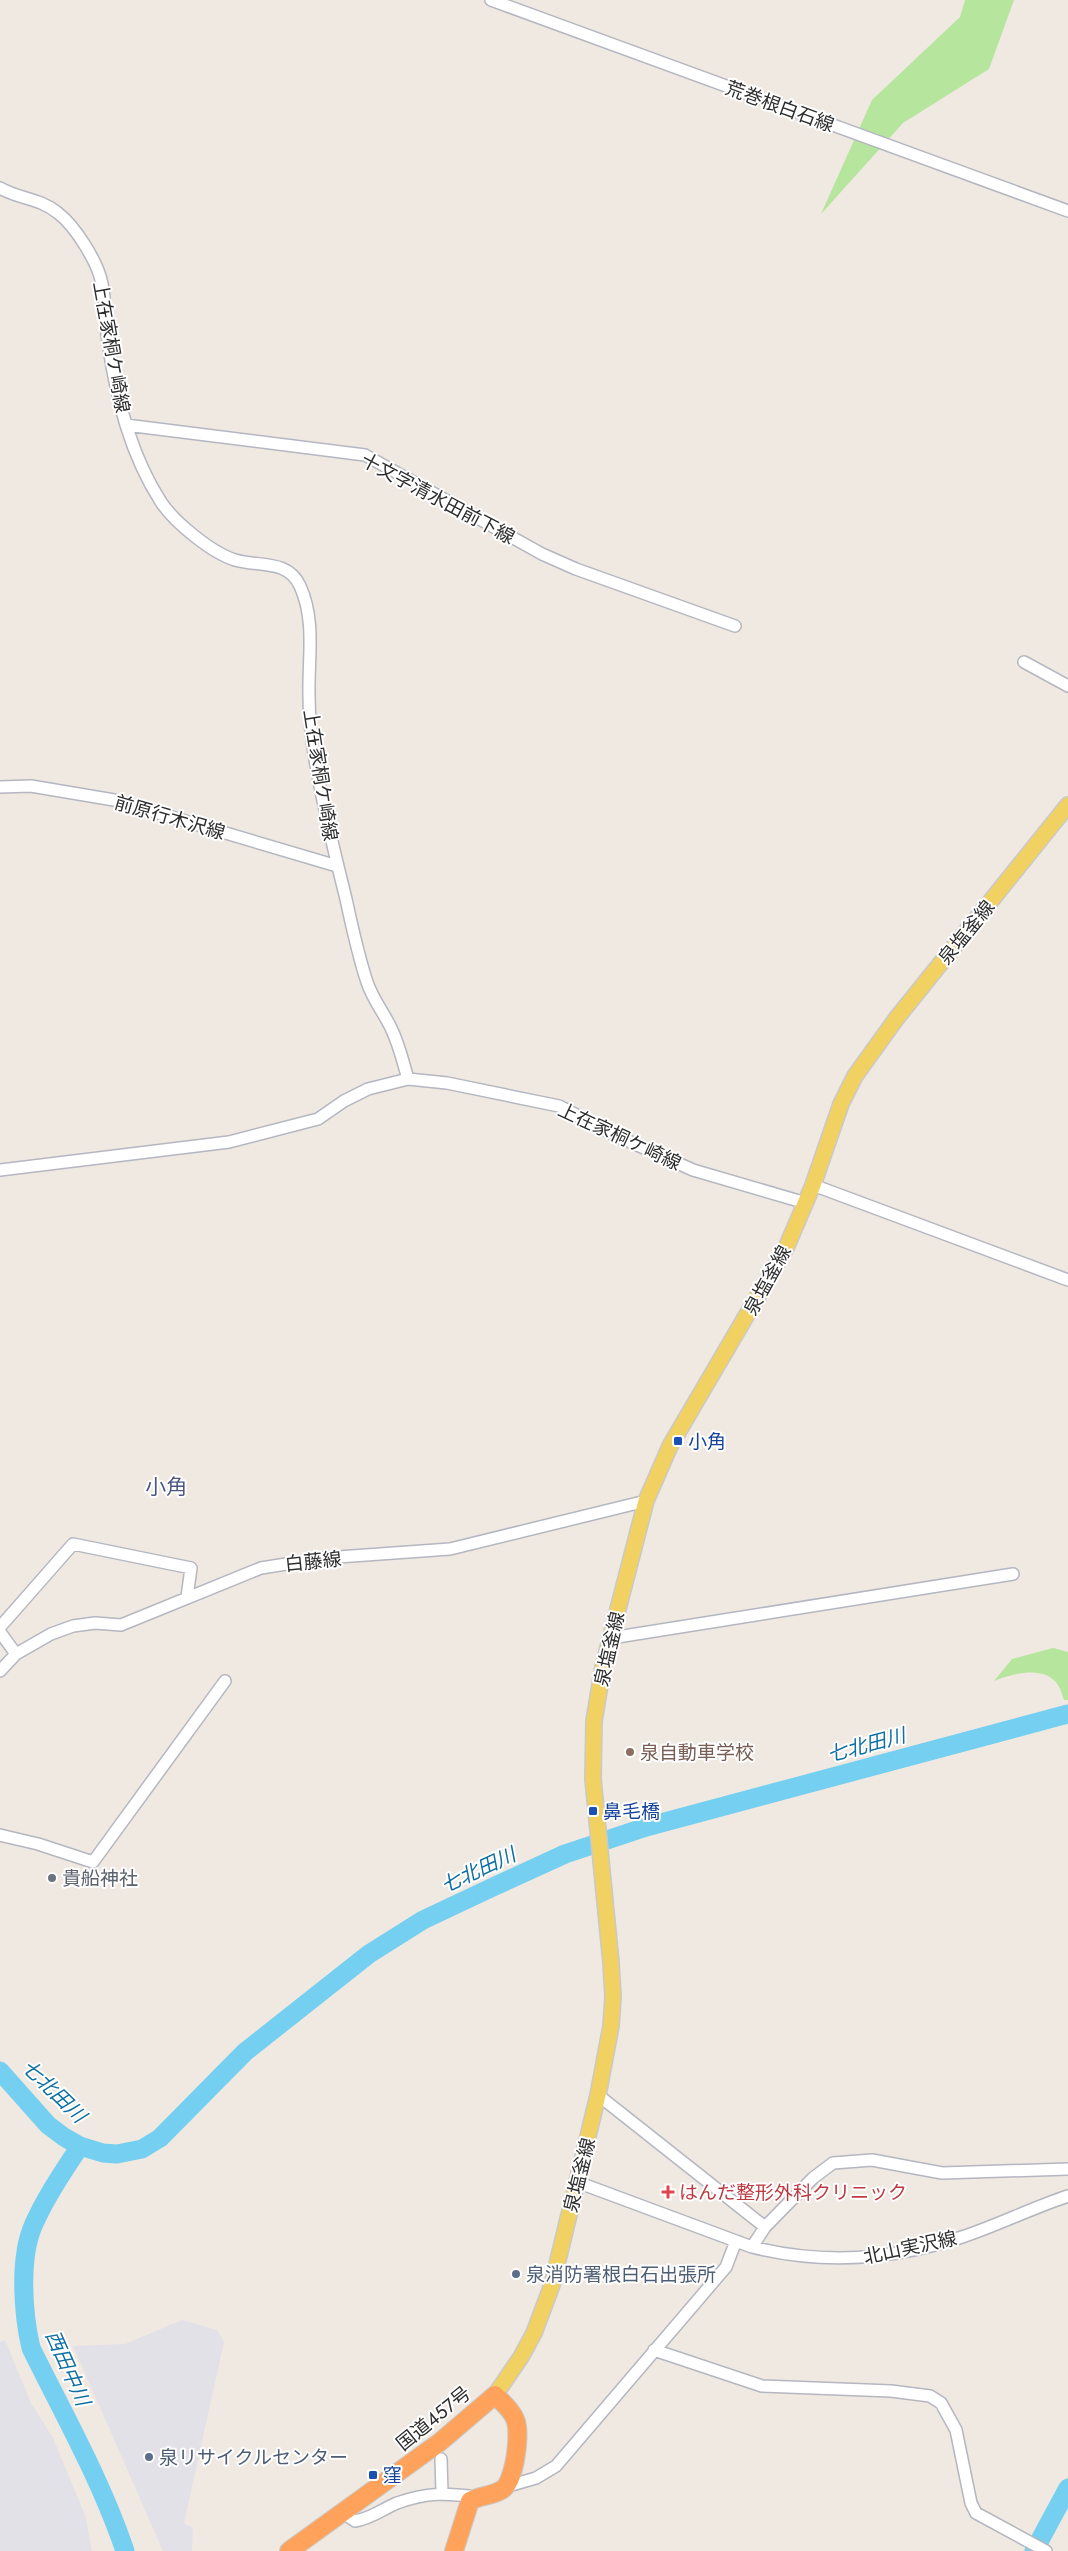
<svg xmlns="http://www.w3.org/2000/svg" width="1068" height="2551" font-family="Jost,'Noto Sans JP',sans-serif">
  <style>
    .industrial { fill: #e3e1e8 }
    .green { fill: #b6e59e }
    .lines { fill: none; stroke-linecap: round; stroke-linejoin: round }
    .river { stroke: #75cff0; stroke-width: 19 }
    .minor-casing { stroke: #b4b7c1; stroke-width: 14 }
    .major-casing { stroke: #c9c9c9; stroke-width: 18 }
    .highway-casing { stroke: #c9c9c9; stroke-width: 20 }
    .minor { stroke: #fff; stroke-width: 11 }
    .major { stroke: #f2d163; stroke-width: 15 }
    .highway { stroke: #ffa35c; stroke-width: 18 }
    .transit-dot { fill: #1a4fb4; stroke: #fff; stroke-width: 2 }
    .education-dot { fill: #8d6e63; stroke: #fff; stroke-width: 2 }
    .worship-dot { fill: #6b7280; stroke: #fff; stroke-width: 2 }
    .health-dot { fill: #e0444e; stroke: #fff; stroke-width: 2 }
    .service-dot { fill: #5c6f8a; stroke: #fff; stroke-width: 2 }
    .labels { text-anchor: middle; stroke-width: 4; stroke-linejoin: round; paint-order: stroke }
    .street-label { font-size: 19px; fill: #2e2e2e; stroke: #fff }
    .transit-label { font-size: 19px; fill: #164399; stroke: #fff; text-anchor: start }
    .education-label { font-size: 19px; fill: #785e54; stroke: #fff; text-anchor: start }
    .worship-label { font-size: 19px; fill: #5b616d; stroke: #fff; text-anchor: start }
    .health-label { font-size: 19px; fill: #be3a42; stroke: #fff; text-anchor: start }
    .service-label { font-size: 19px; fill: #4e5e75; stroke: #fff; text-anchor: start }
    .water-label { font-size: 20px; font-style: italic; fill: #0d6fa3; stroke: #fff }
    .quarter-label { font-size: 21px; fill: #4d5680; stroke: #fff }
  </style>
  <rect width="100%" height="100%" fill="#efe9e1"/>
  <path class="industrial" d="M 182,2320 L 217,2330 L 224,2342 L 184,2523 L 193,2528 L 192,2551 L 163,2551 L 73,2346 L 125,2344 Z
    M 5,2340 L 31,2403 L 53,2438 L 85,2515 L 92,2551 L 0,2551 L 0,2342 Z"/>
  <path class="green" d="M 965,0 L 1014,0 L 989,69 L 903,123 L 821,214 L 872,100 L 960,17 Z
    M 1053,1648 L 1068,1652 L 1068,1700 L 1064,1700 C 1062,1695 1061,1689 1058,1685 C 1045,1664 1011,1674 994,1681 L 1012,1659 Z"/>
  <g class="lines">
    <path class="river" d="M 0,2071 L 48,2125 L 64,2137 L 80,2146 L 103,2153 L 117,2154 L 142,2149 L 160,2138 L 245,2052 L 369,1954 L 423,1920 L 493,1887 L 565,1854 L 646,1827 L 1068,1714
      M 80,2146 C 63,2172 45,2198 33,2226 C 19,2259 23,2314 31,2348 C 64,2415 101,2480 125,2551
      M 1034,2551 L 1068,2488"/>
    <g class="minor-casing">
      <path id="minor" d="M 491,0 L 1068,211
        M 0,188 C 19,199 40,198 58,213 C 75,226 98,262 102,284 C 106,303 105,323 108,342 C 116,397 130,454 161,502 C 174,522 212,553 235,560 C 258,567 288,559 300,586 C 316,621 308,659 309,696 C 309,718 312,743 316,765 C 324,810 335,855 346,899 C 352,927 358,955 367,982 C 372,998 384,1013 391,1028 C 399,1044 403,1062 408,1079 L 447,1083 L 559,1106 L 615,1135 L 693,1170 L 806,1203
        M 126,425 L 365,455 L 542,554 L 576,569 L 735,626
        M 1024,662 L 1068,686
        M 0,787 L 31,786 L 114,800 L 337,866
        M 0,1170 L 229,1142 L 318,1119 L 344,1101 L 368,1089 L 408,1079
        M 813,1185 L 1068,1280
        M 0,1627 L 73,1544 L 191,1568 L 187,1597
        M 0,1632 L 16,1654
        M 611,1638 L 1013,1574
        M 0,1671 L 16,1654 L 51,1634 L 73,1626 L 95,1623 L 121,1625 L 261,1568 L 324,1558 L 450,1549 L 646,1501
        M 0,1835 L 38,1844 L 93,1862 L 225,1681
        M 598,2095 L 765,2227
        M 577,2182 L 752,2247 C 824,2265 892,2260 962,2237 C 998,2225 1032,2208 1068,2196
        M 752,2247 L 765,2227 L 813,2178 L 833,2163 L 872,2160 L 942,2173 L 1068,2169
        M 654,2350 L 762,2386 L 891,2391 L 930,2396 L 941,2403 L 956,2430 L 971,2503 L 976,2513 L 1046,2551
        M 441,2459 L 442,2492
        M 505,2487 L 536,2478 L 556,2466 L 726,2267 L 736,2241
        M 343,2513 L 355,2521 C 370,2519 383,2509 397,2503 C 428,2492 446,2493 477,2497"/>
    </g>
    <g class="major-casing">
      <path id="major" d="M 495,2395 L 521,2357 L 534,2333 L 552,2285 L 598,2095 L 611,2026 L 613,1997 L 611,1963 L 593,1779 L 594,1721 L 603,1667 L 646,1501 L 670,1446 L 786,1248 L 813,1185 L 841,1104 L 855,1076 L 896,1019 L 1068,805"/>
    </g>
    <g class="highway-casing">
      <path id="highway" d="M 289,2551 L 440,2442 L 495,2395 C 502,2402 511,2409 515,2419 C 521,2432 515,2480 503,2489 C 494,2496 480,2495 470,2501 L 454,2551"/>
    </g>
    <use href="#minor" class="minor"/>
    <use href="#major" class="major"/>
    <use href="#highway" class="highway"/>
  </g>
  <g class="transit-dot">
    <rect x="673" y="1436" width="10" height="10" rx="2.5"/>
    <rect x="588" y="1806" width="10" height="10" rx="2.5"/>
    <rect x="368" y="2470" width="10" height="10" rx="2.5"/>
  </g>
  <circle class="education-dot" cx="630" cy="1752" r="5"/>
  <circle class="worship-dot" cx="52" cy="1878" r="5"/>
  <path class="health-dot" d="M665.5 2184.5h5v5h5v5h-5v5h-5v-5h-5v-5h5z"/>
  <g class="service-dot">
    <circle cx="516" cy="2274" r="5"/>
    <circle cx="149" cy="2457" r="5"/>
  </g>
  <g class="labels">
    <g class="street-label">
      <text transform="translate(780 106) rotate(20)" y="7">荒巻根白石線</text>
      <text transform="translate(112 347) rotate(80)" y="7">上在家桐ケ崎線</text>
      <text transform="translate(438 498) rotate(28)" y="7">十文字清水田前下線</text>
      <text transform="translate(321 775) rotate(81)" y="7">上在家桐ケ崎線</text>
      <text transform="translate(170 817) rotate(16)" y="7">前原行木沢線</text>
      <text transform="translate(966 932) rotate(-51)" y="7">泉塩釜線</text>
      <text transform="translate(620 1136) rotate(25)" y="7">上在家桐ケ崎線</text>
      <text transform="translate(767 1280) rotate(-61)" y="7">泉塩釜線</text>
      <text transform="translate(313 1561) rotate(-6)" y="7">白藤線</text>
      <text transform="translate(609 1649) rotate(-77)" y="7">泉塩釜線</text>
      <text transform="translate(579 2175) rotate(-76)" y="7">泉塩釜線</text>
      <text transform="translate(910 2247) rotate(-12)" y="7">北山実沢線</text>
      <text transform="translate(433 2418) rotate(-39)" y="7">国道457号</text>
    </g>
    <g class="transit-label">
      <text x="688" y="1448">小角</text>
      <text x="603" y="1818">鼻毛橋</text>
      <text x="383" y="2482">窪</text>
    </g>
    <g class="education-label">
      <text x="640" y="1759">泉自動車学校</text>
    </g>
    <g class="worship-label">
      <text x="62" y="1885">貴船神社</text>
    </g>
    <g class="health-label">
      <text x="679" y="2199">はんだ整形外科クリニック</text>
    </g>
    <g class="service-label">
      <text x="526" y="2281">泉消防署根白石出張所</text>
      <text x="159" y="2464">泉リサイクルセンター</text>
    </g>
    <g class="water-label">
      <text transform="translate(866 1745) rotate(-15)" y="7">七北田川</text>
      <text transform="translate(478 1870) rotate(-25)" y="7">七北田川</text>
      <text transform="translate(54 2091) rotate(44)" y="7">七北田川</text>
      <text transform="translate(68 2368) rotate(66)" y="7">西田中川</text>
    </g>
    <g class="quarter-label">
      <text x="166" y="1494">小角</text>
    </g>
  </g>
</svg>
